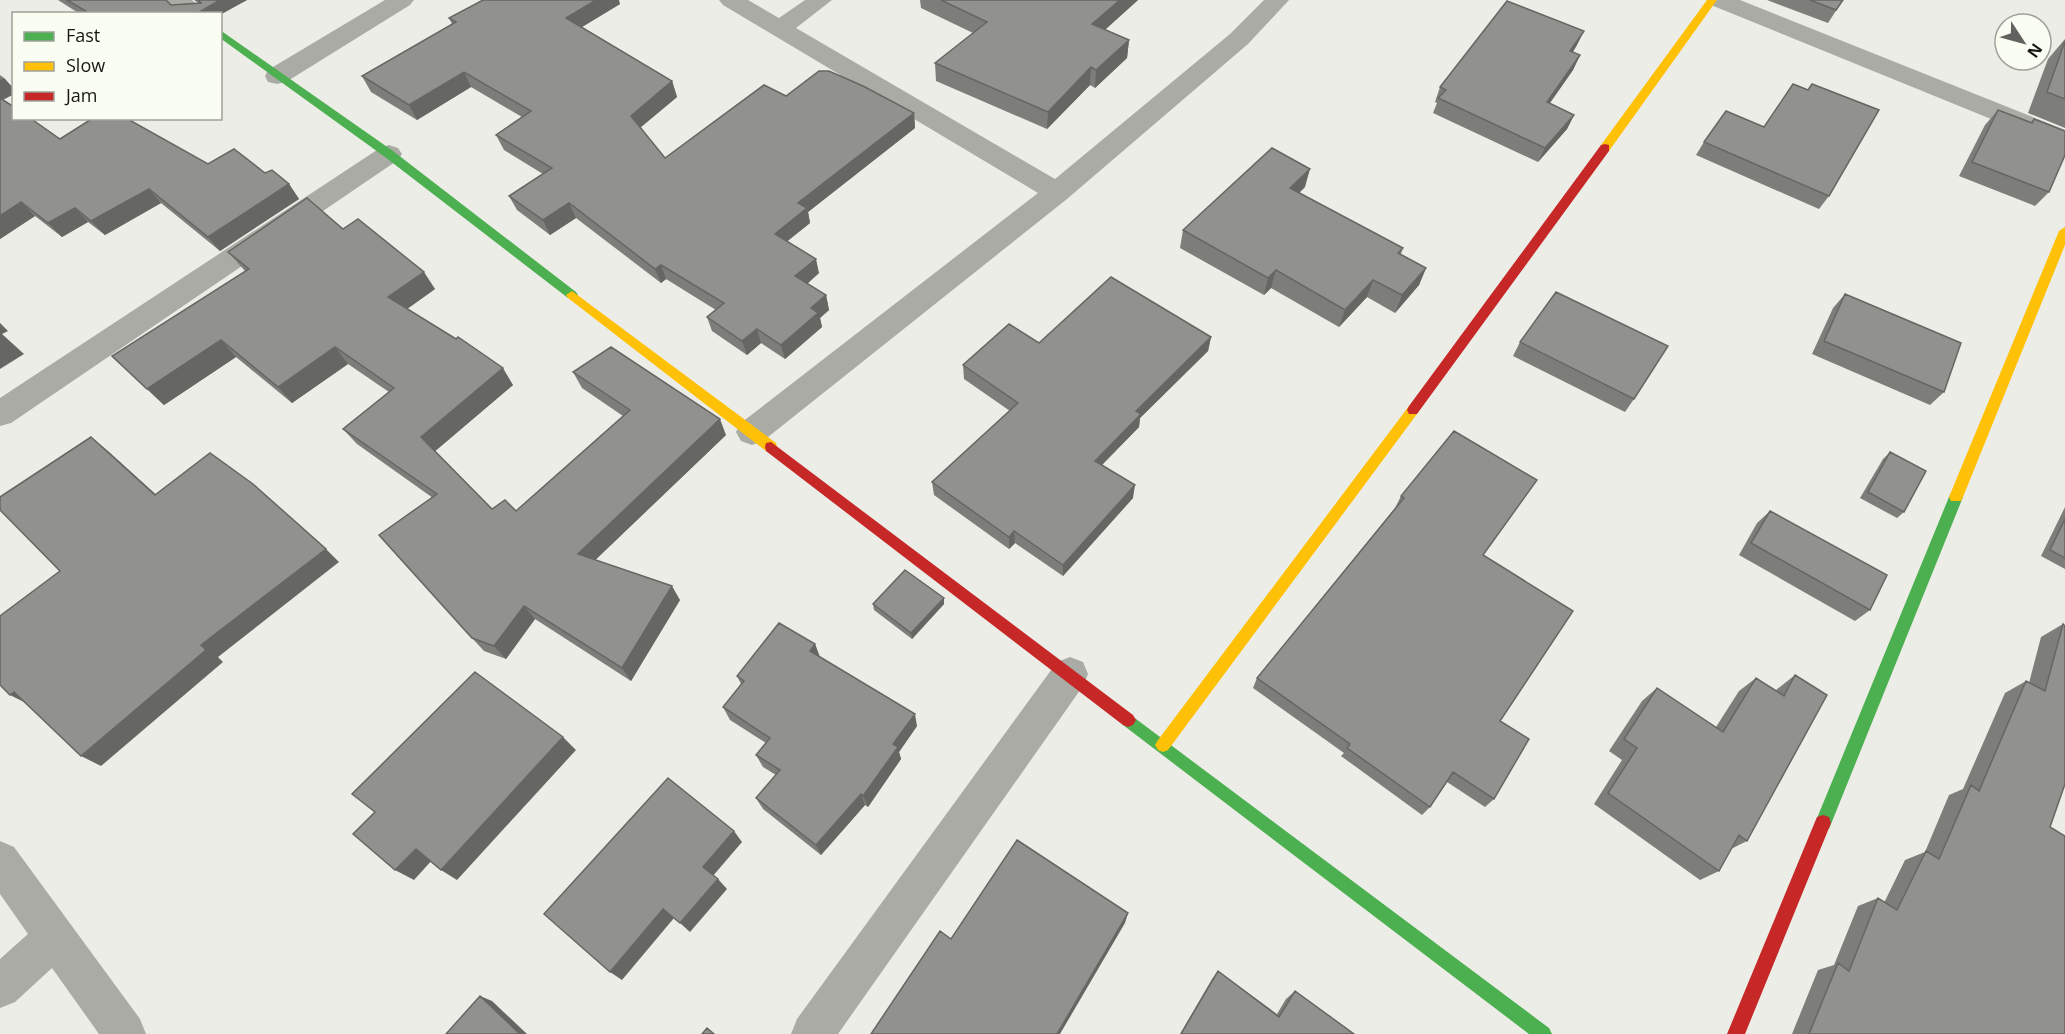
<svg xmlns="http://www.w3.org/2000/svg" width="2065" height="1034" font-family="'Open Sans',sans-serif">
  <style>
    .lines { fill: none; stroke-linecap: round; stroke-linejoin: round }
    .street { fill: #a9aba4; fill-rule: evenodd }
    .fast { fill: #4caf50; fill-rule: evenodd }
    .slow { fill: #ffc107; fill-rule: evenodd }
    .jam { fill: #c62828; fill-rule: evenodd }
    .wall { fill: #7d7e7a }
    .shaded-wall { fill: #666663 }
    .building { fill: #91928e; stroke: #666663; stroke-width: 1.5 }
  </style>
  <rect width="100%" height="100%" fill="#ecede7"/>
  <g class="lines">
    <path class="street" d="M 165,0 L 192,0 L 206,14 L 179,14 Z
      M 385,0 L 414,0 L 410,5 L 286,82 L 277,84 L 268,82 L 265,76 L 268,70 Z
      M 719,0 L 748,0 L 779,18 L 805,0 L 832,0 L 796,28 L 1055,179 L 1230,34 L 1264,0 L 1289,0 L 1248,44 L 1067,199 L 763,441 L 752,445 L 741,441 L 736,432 L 741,423 L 1038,193 L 723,5 Z
      M 1707,0 L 1740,0 L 2065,130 L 2065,149 L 1711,5 Z
      M 389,145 L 398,148 L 402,154 L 398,160 L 11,423 L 0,426 L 0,398 L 380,148 Z
      M 1070,657 L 1083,662 L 1088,674 L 1083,686 L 838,1034 L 791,1034 L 797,1019 L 1057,662 Z
      M 0,841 L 14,847 L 140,1019 L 146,1034 L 99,1034 L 52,968 L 15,1002 L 0,1008 L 0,959 L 28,934 L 0,894 Z"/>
    <path class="fast" d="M 220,30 L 393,151 L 576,292 L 578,295 L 576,298 L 568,298 L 385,157 L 220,38 Z
      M 1956,491 L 1961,493 L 1963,497 L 1829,829 L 1823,831 L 1817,829 L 1815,823 L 1949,497 L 1951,493 Z
      M 1128,713 L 1549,1028 L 1552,1034 L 1529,1034 L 1123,725 L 1120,720 L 1123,715 Z"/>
    <path class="slow" d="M 1707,0 L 1717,0 L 1609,151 L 1601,151 L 1601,145 Z
      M 2065,227 L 2065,245 L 1963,497 L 1961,501 L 1951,501 L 1949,497 L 2059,231 Z
      M 572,291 L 776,443 L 777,447 L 776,451 L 766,451 L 568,298 L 566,295 Z
      M 1413,405 L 1417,406 L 1419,410 L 1417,414 L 1168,750 L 1163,752 L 1158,750 L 1155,745 L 1158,740 L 1409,406 Z"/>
    <path class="jam" d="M 1605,144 L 1609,145 L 1609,151 L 1417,414 L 1409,414 L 1407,410 L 1409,406 L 1601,145 Z
      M 771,442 L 1133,715 L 1136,720 L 1133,725 L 1128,727 L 1123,725 L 766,451 L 765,447 L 766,443 Z
      M 1823,815 L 1829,817 L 1831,823 L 1745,1034 L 1727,1034 L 1817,817 Z"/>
  </g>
  <path class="wall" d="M 58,0 L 166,0 L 171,5 L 198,3 L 194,0 L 247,0 L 220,14 L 80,14 Z
    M 920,0 L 1138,0 L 1105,30 L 1129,40 L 1127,58 L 1095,88 L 1090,85 L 1047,129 L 936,81 L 935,63 L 973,33 L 921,8 Z
    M 1767,0 L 1843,0 L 1828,23 Z
    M 620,4 L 582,27 L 672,81 L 677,97 L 640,128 L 665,158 L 786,96 L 914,113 L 915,128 L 808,212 L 810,223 L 787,241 L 819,273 L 807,284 L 826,295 L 829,310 L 820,318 L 822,327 L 785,359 L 761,343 L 747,355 L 712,331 L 707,317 L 716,310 L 666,279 L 661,283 L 576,218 L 550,235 L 517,210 L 509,196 L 543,174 L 504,150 L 496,135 L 522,117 L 471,87 L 417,120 L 371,92 L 362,76 L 452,24 L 449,18 Z
    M 2065,39 L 2065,128 L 2028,113 L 2048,59 Z
    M 1577,45 L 1573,52 L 1580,55 L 1573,70 L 1550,103 L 1574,115 L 1567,129 L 1538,162 L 1433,113 L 1437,103 L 1435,102 L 1440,87 Z
    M 0,75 L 4,78 L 14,89 L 14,94 L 3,100 L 60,139 L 265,173 L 289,184 L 299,199 L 220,251 L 161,203 L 105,235 L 88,222 L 62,237 L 35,216 L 0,239 Z
    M 1998,110 L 2031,122 L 2034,119 L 2049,192 L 2035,206 L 1959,176 L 1985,125 Z
    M 1704,142 L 1829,196 L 1819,209 L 1696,155 Z
    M 1305,187 L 1299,193 L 1403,248 L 1401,254 L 1426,268 L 1419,285 L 1395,313 L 1367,297 L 1339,327 L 1271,288 L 1264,295 L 1180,248 L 1183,230 Z
    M 343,229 L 435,289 L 407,309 L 513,385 L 435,451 L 492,509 L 516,511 L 623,416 L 582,388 L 573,372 L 726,435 L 595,560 L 680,600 L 631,681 L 535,619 L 506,659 L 484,651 L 472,638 L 433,498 L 357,444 L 343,429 L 389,392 L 348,364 L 292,403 L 236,357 L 164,405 L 112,356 L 245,271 L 228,252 Z
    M 1845,294 L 1944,392 L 1930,405 L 1812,354 L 1833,308 Z
    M 1211,337 L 1208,351 L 1140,418 L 1139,427 L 1102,465 L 1133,498 L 1063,576 L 1015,543 L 1009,549 L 934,495 L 932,482 L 1010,411 L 964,379 L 963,365 L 1039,343 Z
    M 1520,342 L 1634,399 L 1625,412 L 1513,356 Z
    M 1890,452 L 1904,512 L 1897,518 L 1860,498 L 1883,459 Z
    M 1537,480 L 1483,555 L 1500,721 L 1494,799 L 1485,807 L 1447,782 L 1430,807 L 1422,815 L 1341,756 L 1344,753 L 1253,688 L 1257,678 L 1395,508 L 1401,496 Z
    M 2065,507 L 2065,569 L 2041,556 Z
    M 1770,511 L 1870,610 L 1855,621 L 1739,555 L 1757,523 Z
    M 873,604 L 944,604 L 912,639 L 874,610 Z
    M 2063,624 L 2050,827 L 2065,1034 L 1792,1034 L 1818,970 L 1834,965 L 1858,906 L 1878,898 L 1884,903 L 1905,860 L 1925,852 L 1949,795 L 1963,789 L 2005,693 L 2026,681 L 2029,683 L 2041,637 Z
    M 815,644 L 820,657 L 917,726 L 899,752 L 901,759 L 868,807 L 865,805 L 821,855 L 763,809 L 756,798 L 776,775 L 763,767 L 756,755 L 766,743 L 730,720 L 723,707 L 741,684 L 737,676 Z
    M 1795,675 L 1747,841 L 1731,849 L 1719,871 L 1700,880 L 1594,804 L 1622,760 L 1609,751 L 1642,701 L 1657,688 L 1716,727 L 1739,691 L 1756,678 L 1776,690 Z
    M 1218,971 L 1277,1014 L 1286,999 L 1295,991 L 1354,1034 L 1180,1034 L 1212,979 Z"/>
  <path class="shaded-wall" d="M 220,0 L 247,0 L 220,15 L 220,14 L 196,14 Z
    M 596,0 L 619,0 L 620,4 L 572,33 L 566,18 Z
    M 1120,0 L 1138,0 L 1091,42 L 1092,24 Z
    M 1584,31 L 1577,45 L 1563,66 L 1570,51 Z
    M 1129,40 L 1127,58 L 1095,88 L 1096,70 Z
    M 1580,55 L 1573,70 L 1540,117 L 1547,102 Z
    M 1091,67 L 1090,85 L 1047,129 L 1048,112 Z
    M 464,72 L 471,87 L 417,120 L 409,105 Z
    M 4,78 L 14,89 L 14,94 L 0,101 L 0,80 Z
    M 672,81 L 677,97 L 636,131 L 631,116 Z
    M 914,113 L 915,128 L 808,212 L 810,223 L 779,248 L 775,234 L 798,203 Z
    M 1574,115 L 1567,129 L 1538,162 L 1545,148 Z
    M 1310,169 L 1305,187 L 1285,206 L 1290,188 Z
    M 289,184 L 299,199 L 220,251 L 208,237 Z
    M 149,189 L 161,203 L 105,235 L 91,221 Z
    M 21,202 L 35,216 L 0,239 L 0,216 Z
    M 569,203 L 576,218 L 550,235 L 543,220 Z
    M 75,208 L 88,222 L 62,237 L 48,223 Z
    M 816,259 L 819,273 L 799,291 L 795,276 Z
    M 661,265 L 666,279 L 661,283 L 655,269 Z
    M 1426,268 L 1419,285 L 1395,313 L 1402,295 Z
    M 1276,270 L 1271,288 L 1264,295 L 1268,278 Z
    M 424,272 L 435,289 L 400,314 L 388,297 Z
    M 1373,280 L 1367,297 L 1339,327 L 1345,310 Z
    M 826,295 L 829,310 L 820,318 L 822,327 L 785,359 L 781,345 L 811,308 Z
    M 0,323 L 8,331 L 2,334 L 24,354 L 0,369 Z
    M 757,329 L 761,343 L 747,355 L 742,341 Z
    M 1211,337 L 1208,351 L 1140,418 L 1139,427 L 1094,473 L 1095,461 L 1136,411 Z
    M 221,340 L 236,357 L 164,405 L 147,389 Z
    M 335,347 L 348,364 L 292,403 L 278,387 Z
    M 503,368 L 513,385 L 433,453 L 421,437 Z
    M 720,419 L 726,435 L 587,568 L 578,554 Z
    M 91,437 L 108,451 L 172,509 L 155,495 Z
    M 1135,485 L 1133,498 L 1063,576 L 1063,565 Z
    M 1014,531 L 1015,543 L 1009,549 L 1009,537 Z
    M 326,549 L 339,562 L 218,657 L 223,662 L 101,766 L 81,756 L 201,645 Z
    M 672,586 L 680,600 L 631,681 L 622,668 Z
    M 944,598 L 944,604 L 912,639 L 911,633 Z
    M 524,606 L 535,619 L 506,659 L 494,646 Z
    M 815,644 L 820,658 L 810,651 Z
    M 14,692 L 32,706 L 10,695 Z
    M 915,714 L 917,726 L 899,752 L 901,759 L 868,807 L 863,796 L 893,744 Z
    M 563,737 L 576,750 L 457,880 L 441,870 Z
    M 861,794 L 865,805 L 821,855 L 816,845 Z
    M 734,831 L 742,842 L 712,877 L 703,867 Z
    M 416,849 L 433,859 L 414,880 L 395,870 Z
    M 718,879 L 727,889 L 690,932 L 680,923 Z
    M 663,909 L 674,918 L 622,980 L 610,972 Z
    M 1128,913 L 1125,923 L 1060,1034 L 1057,1034 Z
    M 480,996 L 492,1001 L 527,1034 L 520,1034 Z"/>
  <path class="building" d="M 67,0 L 166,0 L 171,5 L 201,3 L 198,0 L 220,0 L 196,14 L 88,14 L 89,13 Z
    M 483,0 L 596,0 L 566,18 L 672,81 L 631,116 L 665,158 L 764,85 L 786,96 L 819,71 L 829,71 L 863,86 L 914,113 L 798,203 L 807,208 L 775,234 L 816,259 L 795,276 L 826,295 L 811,308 L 818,313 L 781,345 L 757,329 L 742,341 L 707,317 L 724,303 L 661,265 L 655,269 L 569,203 L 543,220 L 509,196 L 552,168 L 496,135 L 531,111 L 464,72 L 409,105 L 362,76 L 456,22 L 449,18 Z
    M 941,0 L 1120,0 L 1092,24 L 1129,40 L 1096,70 L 1091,67 L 1048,112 L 935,63 L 987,22 Z
    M 1810,0 L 1843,0 L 1836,10 Z
    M 1507,1 L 1584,31 L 1570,51 L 1580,55 L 1547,102 L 1574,115 L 1545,148 L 1438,98 L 1446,90 L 1440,87 Z
    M 2065,41 L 2065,99 L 2047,92 Z
    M 1793,84 L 1808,90 L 1812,84 L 1879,110 L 1829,196 L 1704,142 L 1726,111 L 1764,127 Z
    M 0,98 L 14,107 L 14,118 L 30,118 L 60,139 L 93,118 L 126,118 L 208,164 L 234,149 L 265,173 L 272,170 L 289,184 L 208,237 L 149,189 L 91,221 L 75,208 L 48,223 L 21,202 L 0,216 Z
    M 1998,110 L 2032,123 L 2034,119 L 2065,131 L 2065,155 L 2049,192 L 1972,162 Z
    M 1272,148 L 1310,169 L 1290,188 L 1403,248 L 1398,253 L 1426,268 L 1402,295 L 1373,280 L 1345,310 L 1276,270 L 1268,278 L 1183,230 Z
    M 307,198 L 343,229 L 358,219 L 424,272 L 388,297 L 456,339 L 458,337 L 503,368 L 421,437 L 492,509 L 505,500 L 516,511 L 630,410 L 573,372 L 611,347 L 720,419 L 578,554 L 672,586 L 622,668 L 524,606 L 494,646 L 472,638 L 379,535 L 437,494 L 343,429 L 394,388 L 335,347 L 278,387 L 221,340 L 147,389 L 112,356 L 249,269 L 228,252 Z
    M 1111,277 L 1211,337 L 1136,411 L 1141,414 L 1095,461 L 1135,485 L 1063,565 L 1014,531 L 1009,537 L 932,482 L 1018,403 L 963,365 L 1009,324 L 1039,343 Z
    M 1556,292 L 1668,346 L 1634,399 L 1520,342 Z
    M 1845,294 L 1961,343 L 1944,392 L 1824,341 Z
    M 1454,431 L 1537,480 L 1483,555 L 1573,611 L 1500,721 L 1529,739 L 1494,799 L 1453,772 L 1430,807 L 1347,748 L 1350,744 L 1257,678 L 1404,498 L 1401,496 Z
    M 91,437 L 155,495 L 210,453 L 253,484 L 326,549 L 201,645 L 206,650 L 81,756 L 14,692 L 10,695 L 0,685 L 0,616 L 60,571 L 0,510 L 0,497 Z
    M 1890,452 L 1926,471 L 1904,512 L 1868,492 Z
    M 1770,511 L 1887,575 L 1870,610 L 1751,543 Z
    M 2065,519 L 2065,558 L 2050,550 Z
    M 905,570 L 944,598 L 911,633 L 873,604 Z
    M 779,623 L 815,644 L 810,651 L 915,714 L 893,744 L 898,747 L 863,796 L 861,794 L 816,845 L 756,798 L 780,770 L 756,755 L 770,738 L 723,707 L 744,681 L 737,676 Z
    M 2063,624 L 2065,626 L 2065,784 L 2050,827 L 2065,836 L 2065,1034 L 1809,1034 L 1838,963 L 1849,971 L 1878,898 L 1897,910 L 1926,851 L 1939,859 L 1971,785 L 1979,791 L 2026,681 L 2045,691 Z
    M 475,672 L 563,737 L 441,870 L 416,849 L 395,870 L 353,834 L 375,812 L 352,794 Z
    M 1795,675 L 1827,695 L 1747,841 L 1739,835 L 1719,871 L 1608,793 L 1637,748 L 1624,739 L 1657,688 L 1723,732 L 1756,678 L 1784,696 Z
    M 668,778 L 734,831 L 703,867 L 718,879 L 680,923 L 663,909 L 610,972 L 544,914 Z
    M 1017,840 L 1128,913 L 1057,1034 L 871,1034 L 940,931 L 951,939 Z
    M 1218,971 L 1279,1017 L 1295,991 L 1354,1034 L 1181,1034 Z
    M 480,996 L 520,1034 L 446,1034 Z
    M 707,1028 L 714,1034 L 702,1034 Z"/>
  <rect x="12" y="12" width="210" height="108" fill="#fafdf2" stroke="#9fa199" stroke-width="1.5"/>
  <rect x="24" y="32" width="30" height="9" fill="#4caf50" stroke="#9fa199" stroke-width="1.5"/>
  <text x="66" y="42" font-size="18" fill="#171814">Fast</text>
  <rect x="24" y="62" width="30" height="9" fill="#ffc107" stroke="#9fa199" stroke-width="1.5"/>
  <text x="66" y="72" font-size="18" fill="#171814">Slow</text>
  <rect x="24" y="92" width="30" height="9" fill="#c62828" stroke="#9fa199" stroke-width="1.5"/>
  <text x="66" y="102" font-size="18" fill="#171814">Jam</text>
  <g transform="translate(2023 42) rotate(126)"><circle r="28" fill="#fafdf2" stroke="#9fa199" stroke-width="1.5"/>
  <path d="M0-4.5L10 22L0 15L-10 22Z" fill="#62635e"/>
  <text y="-9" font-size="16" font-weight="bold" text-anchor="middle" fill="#171814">N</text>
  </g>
</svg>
